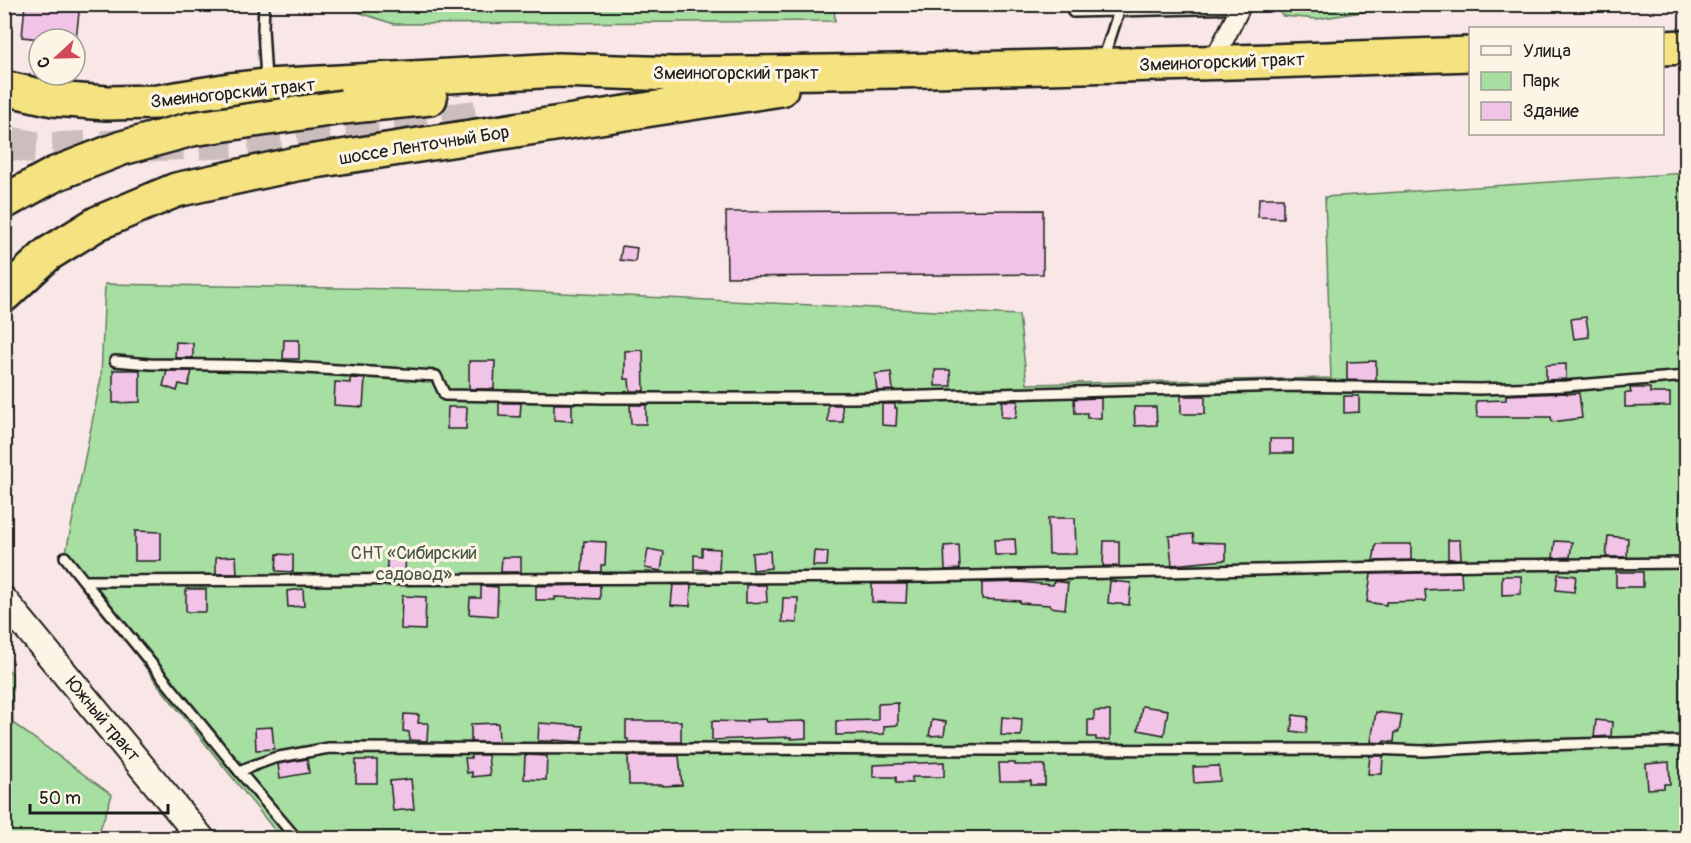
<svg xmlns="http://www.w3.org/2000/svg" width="1691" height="843" font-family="Pangolin,sans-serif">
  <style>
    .green { fill: #a7dea2; stroke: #627d5f; stroke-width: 1.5 }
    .building { fill: #f1c3e7; stroke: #1c1c1c; stroke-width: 1.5 }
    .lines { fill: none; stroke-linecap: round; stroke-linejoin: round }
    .highway-tunnel { stroke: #cdbebe; stroke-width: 33; stroke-dasharray: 33 16; stroke-linecap: butt }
    .lane-casing { stroke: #1c1c1c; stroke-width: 14 }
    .street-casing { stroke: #1c1c1c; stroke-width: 22 }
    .secondary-casing { stroke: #1c1c1c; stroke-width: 30 }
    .highway-casing { stroke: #1c1c1c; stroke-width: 38 }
    .lane { stroke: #fcf5e5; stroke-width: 9 }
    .street { stroke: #fcf5e5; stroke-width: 18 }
    .secondary { stroke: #fcf5e5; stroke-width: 26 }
    .highway { stroke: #f5e382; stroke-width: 33 }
    .highway-bridge-casing { stroke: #1c1c1c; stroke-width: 38; stroke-linecap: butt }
    .highway-bridge { stroke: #f5e382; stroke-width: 33 }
    .labels { text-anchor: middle; stroke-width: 6; stroke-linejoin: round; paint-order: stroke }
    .street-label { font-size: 18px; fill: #1c1c1c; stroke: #fcf5e5 }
    .park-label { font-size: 18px; fill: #465644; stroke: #fcf5e5 }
  </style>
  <rect width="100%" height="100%" fill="#f9e6e6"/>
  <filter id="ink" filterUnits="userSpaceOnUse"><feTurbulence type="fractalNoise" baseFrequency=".0167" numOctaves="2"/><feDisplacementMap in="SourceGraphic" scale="12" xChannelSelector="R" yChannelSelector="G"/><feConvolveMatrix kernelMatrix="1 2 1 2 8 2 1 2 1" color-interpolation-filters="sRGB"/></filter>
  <g filter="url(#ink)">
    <path class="green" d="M 834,5 L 835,21 L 394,24 L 336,5 Z
      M 1273,5 L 1407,5 L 1317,19 L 1283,16 Z
      M 1686,173 L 1686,838 L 281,838 L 159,686 L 65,557 L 101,378 L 105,284 L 520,291 L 1019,315 L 1027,384 L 1331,378 L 1325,197 Z
      M 4,664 L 12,674 L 13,723 L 112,795 L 97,838 L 5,838 Z"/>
    <path class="building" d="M 25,4 L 80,4 L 76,39 L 41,39 L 22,37 Z
      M 1259,198 L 1283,198 L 1283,218 L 1258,217 Z
      M 1043,210 L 1043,274 L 727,277 L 726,212 Z
      M 622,246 L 637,248 L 635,262 L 620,260 Z
      M 1586,317 L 1589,337 L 1574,339 L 1571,319 Z
      M 284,340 L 299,340 L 299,359 L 283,359 Z
      M 176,342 L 193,343 L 193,358 L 175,358 Z
      M 643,350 L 644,391 L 630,391 L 629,379 L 625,379 L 625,351 Z
      M 469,361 L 495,361 L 494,389 L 469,389 Z
      M 1376,361 L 1376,381 L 1347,380 L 1347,362 Z
      M 1566,364 L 1566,379 L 1546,380 L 1546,365 Z
      M 113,370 L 140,370 L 140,402 L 113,403 Z
      M 935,370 L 950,370 L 951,386 L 935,386 Z
      M 167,371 L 192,371 L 188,386 L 179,384 L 177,391 L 163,386 Z
      M 891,372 L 893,390 L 877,391 L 875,374 Z
      M 350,378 L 365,379 L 363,407 L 334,405 L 335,382 L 350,383 Z
      M 1630,388 L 1650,388 L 1650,393 L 1670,393 L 1670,406 L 1625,407 L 1625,393 L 1631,393 Z
      M 1567,393 L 1567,394 L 1579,393 L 1582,418 L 1552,422 L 1551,417 L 1477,417 L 1476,401 L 1506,400 L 1506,395 Z
      M 1181,396 L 1205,396 L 1205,414 L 1181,414 Z
      M 1344,396 L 1359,396 L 1359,412 L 1344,413 Z
      M 1101,398 L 1101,418 L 1087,418 L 1087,413 L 1075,413 L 1074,399 Z
      M 1002,401 L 1018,401 L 1016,418 L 1001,417 Z
      M 499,403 L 521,403 L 520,417 L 499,416 Z
      M 554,404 L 572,404 L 572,421 L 554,420 Z
      M 882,404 L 895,404 L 895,408 L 897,408 L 896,426 L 882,425 Z
      M 630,405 L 646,405 L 646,424 L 631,424 Z
      M 828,405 L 842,405 L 843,422 L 828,422 Z
      M 448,407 L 467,407 L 466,429 L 447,429 Z
      M 1134,407 L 1156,407 L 1157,425 L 1135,426 Z
      M 1270,439 L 1293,439 L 1293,453 L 1270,453 Z
      M 1048,518 L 1075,518 L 1076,554 L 1049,554 Z
      M 135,531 L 161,532 L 161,561 L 135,561 Z
      M 1193,534 L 1194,542 L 1226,543 L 1226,560 L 1172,565 L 1169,536 Z
      M 1608,536 L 1628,538 L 1627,557 L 1606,557 Z
      M 1015,539 L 1016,555 L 995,555 L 994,540 Z
      M 1448,540 L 1460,540 L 1461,559 L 1448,559 Z
      M 584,541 L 606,542 L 605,565 L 601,565 L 601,572 L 582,572 Z
      M 1104,541 L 1119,541 L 1119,566 L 1103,566 Z
      M 1555,541 L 1572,542 L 1570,557 L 1553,558 Z
      M 1376,544 L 1411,544 L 1411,560 L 1373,561 Z
      M 959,545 L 960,569 L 945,570 L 944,546 Z
      M 702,548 L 720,549 L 719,571 L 694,569 L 694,555 L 702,556 Z
      M 648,549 L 664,552 L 661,571 L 645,568 Z
      M 770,551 L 771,568 L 753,570 L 752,553 Z
      M 814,551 L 828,552 L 827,566 L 813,566 Z
      M 277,554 L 293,555 L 293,572 L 276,571 Z
      M 387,554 L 406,554 L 405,571 L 387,571 Z
      M 236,556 L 237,574 L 216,574 L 216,557 Z
      M 502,557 L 521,557 L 521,572 L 501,572 Z
      M 1461,572 L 1462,588 L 1425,590 L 1426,601 L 1386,602 L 1386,605 L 1367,602 L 1371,574 Z
      M 1616,572 L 1643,572 L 1643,587 L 1616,587 Z
      M 1558,574 L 1576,576 L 1574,592 L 1556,590 Z
      M 1502,576 L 1521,576 L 1521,594 L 1502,595 Z
      M 1054,581 L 1068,583 L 1065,609 L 1050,607 L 1050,605 L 1020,603 L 1020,601 L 982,599 L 982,583 L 1018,582 L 1053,585 Z
      M 1110,581 L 1131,583 L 1129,605 L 1108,603 Z
      M 872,584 L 907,584 L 906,603 L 872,602 Z
      M 600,585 L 600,599 L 555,597 L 555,600 L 536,600 L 536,586 Z
      M 673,585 L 691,585 L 690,606 L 671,605 Z
      M 746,585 L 766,585 L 767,602 L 746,603 Z
      M 481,586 L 498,587 L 497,616 L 469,614 L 470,598 L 481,598 Z
      M 186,589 L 206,589 L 206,612 L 186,612 Z
      M 303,589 L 304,606 L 288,607 L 287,591 Z
      M 402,596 L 426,597 L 425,630 L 401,629 Z
      M 783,598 L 798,598 L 797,623 L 782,622 Z
      M 898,703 L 898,725 L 884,726 L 884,734 L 836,735 L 836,721 L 878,720 L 878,704 Z
      M 1142,706 L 1168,710 L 1164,735 L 1138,730 Z
      M 1094,711 L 1110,711 L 1110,740 L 1096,740 L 1096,737 L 1088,737 L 1088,720 L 1094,720 Z
      M 1376,712 L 1402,715 L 1399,732 L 1395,732 L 1394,742 L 1384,741 L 1384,743 L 1371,742 Z
      M 404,714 L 419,715 L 418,723 L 428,723 L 427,741 L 410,740 L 409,732 L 403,731 Z
      M 1293,715 L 1308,717 L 1306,733 L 1291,731 Z
      M 1002,717 L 1022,719 L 1021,736 L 1001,735 Z
      M 766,719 L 767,722 L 806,721 L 806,738 L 791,739 L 791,737 L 712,740 L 712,721 L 747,722 L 746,720 Z
      M 932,720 L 946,722 L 944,735 L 929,736 Z
      M 1596,720 L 1612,722 L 1611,736 L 1594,737 Z
      M 626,721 L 681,721 L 681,742 L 628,742 L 628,739 L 626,739 Z
      M 498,723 L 499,742 L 471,742 L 471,724 Z
      M 539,723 L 583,726 L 582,742 L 553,740 L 553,741 L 538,741 Z
      M 272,727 L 274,749 L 256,750 L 255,728 Z
      M 471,755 L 488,755 L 490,775 L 472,777 L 472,772 L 467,773 L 465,758 L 471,758 Z
      M 525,755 L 547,756 L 546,780 L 524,779 Z
      M 628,756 L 679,756 L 682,785 L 663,786 L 663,785 L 629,785 Z
      M 1370,756 L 1383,756 L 1382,774 L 1368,774 Z
      M 307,759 L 309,773 L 280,778 L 278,764 Z
      M 356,760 L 377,760 L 377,783 L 356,783 Z
      M 944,762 L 944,777 L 912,777 L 912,783 L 896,783 L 896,777 L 873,777 L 873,765 Z
      M 1669,762 L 1670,784 L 1664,784 L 1664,788 L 1648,789 L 1646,764 Z
      M 999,763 L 1015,763 L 1015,765 L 1045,765 L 1045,785 L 1031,785 L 1031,781 L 1000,781 Z
      M 1219,766 L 1220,781 L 1194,783 L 1193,767 Z
      M 411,779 L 414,809 L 393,811 L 390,781 Z"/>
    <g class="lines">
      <path class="highway-tunnel" d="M 4,142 L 44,149 L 277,140 L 482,116"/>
      <g class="lane-casing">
        <path id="lane" d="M 264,4 L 263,28 L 266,80
          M 1073,12 L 1240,8
          M 1103,60 L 1119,11
          M 115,361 L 150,364 L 273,366 L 436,376 L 445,395 L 605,398 L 853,398 L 1290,386 L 1480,389 L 1566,386 L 1686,376
          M 65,557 L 84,581
          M 239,771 L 84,581 L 925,577 L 1484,565 L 1686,563
          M 296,838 L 239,771 L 274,758 L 329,748 L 1002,750 L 1373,749 L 1423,751 L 1512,746 L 1686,741"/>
      </g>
      <g class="street-casing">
        <path id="street" d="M 1213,62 L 1242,4"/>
      </g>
      <g class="secondary-casing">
        <path id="secondary" d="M 4,600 L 201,838"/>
      </g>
      <g class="highway-casing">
        <path id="highway" d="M 1662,48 L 1686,47
          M 4,88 L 53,99 L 107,103 L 158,102 L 230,90 L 266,86 L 559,70 L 674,74 L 896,71 L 1270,61 L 1470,54
          M 343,107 L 430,98
          M 4,295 L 48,254 L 98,223 L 176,190 L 296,164 L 781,89"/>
      </g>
      <use href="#lane" class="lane"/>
      <use href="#street" class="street"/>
      <use href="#secondary" class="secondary"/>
      <use href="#highway" class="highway"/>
      <g class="highway-bridge-casing">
        <path id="highway-bridge" d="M 4,202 L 55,174 L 122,148 L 192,129 L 343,107"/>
      </g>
      <use href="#highway-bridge" class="highway-bridge"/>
    </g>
  </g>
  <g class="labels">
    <g class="street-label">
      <text transform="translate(1222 62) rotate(-2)" y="6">Змеиногорский тракт</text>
      <text x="736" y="79">Змеиногорский тракт</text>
      <text transform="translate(233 93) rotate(-6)" y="6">Змеиногорский тракт</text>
      <text transform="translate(424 145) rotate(-9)" y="6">шоссе Ленточный Бор</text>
      <text transform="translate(103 719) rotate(50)" y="6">Южный тракт</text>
    </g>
    <g class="park-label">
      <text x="414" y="559">СНТ «Сибирский<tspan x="414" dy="21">садовод»</tspan></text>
    </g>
  </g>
  <rect width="1691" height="843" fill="none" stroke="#fcf5e5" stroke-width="24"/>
  <rect x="12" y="12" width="1667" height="819" fill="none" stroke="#1c1c1c" stroke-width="2" filter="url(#ink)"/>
  <rect x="1469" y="27" width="195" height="108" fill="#fcf5e5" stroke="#a29e95" stroke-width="1.5"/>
  <rect x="1481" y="46" width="30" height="9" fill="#fcf5e5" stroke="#a29e95" stroke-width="1.5"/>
  <text x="1523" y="57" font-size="18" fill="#1c1c1c">Улица</text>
  <rect x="1481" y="72" width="30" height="18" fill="#a7dea2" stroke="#a29e95" stroke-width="1.5"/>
  <text x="1523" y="87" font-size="18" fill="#1c1c1c">Парк</text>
  <rect x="1481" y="102" width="30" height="18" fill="#f1c3e7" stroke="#a29e95" stroke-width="1.5"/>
  <text x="1523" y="117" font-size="18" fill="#1c1c1c">Здание</text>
  <g transform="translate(57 57) rotate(248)"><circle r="28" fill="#fcf5e5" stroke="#a29e95" stroke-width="1.5"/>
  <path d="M0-4.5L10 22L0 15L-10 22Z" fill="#d1495b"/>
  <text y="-9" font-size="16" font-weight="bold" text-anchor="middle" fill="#1c1c1c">С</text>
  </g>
  <path d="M30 804v9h138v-9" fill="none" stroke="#1c1c1c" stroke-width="3"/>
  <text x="39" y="804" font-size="18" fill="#1c1c1c" stroke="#fcf5e5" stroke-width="4.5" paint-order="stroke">50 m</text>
</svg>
